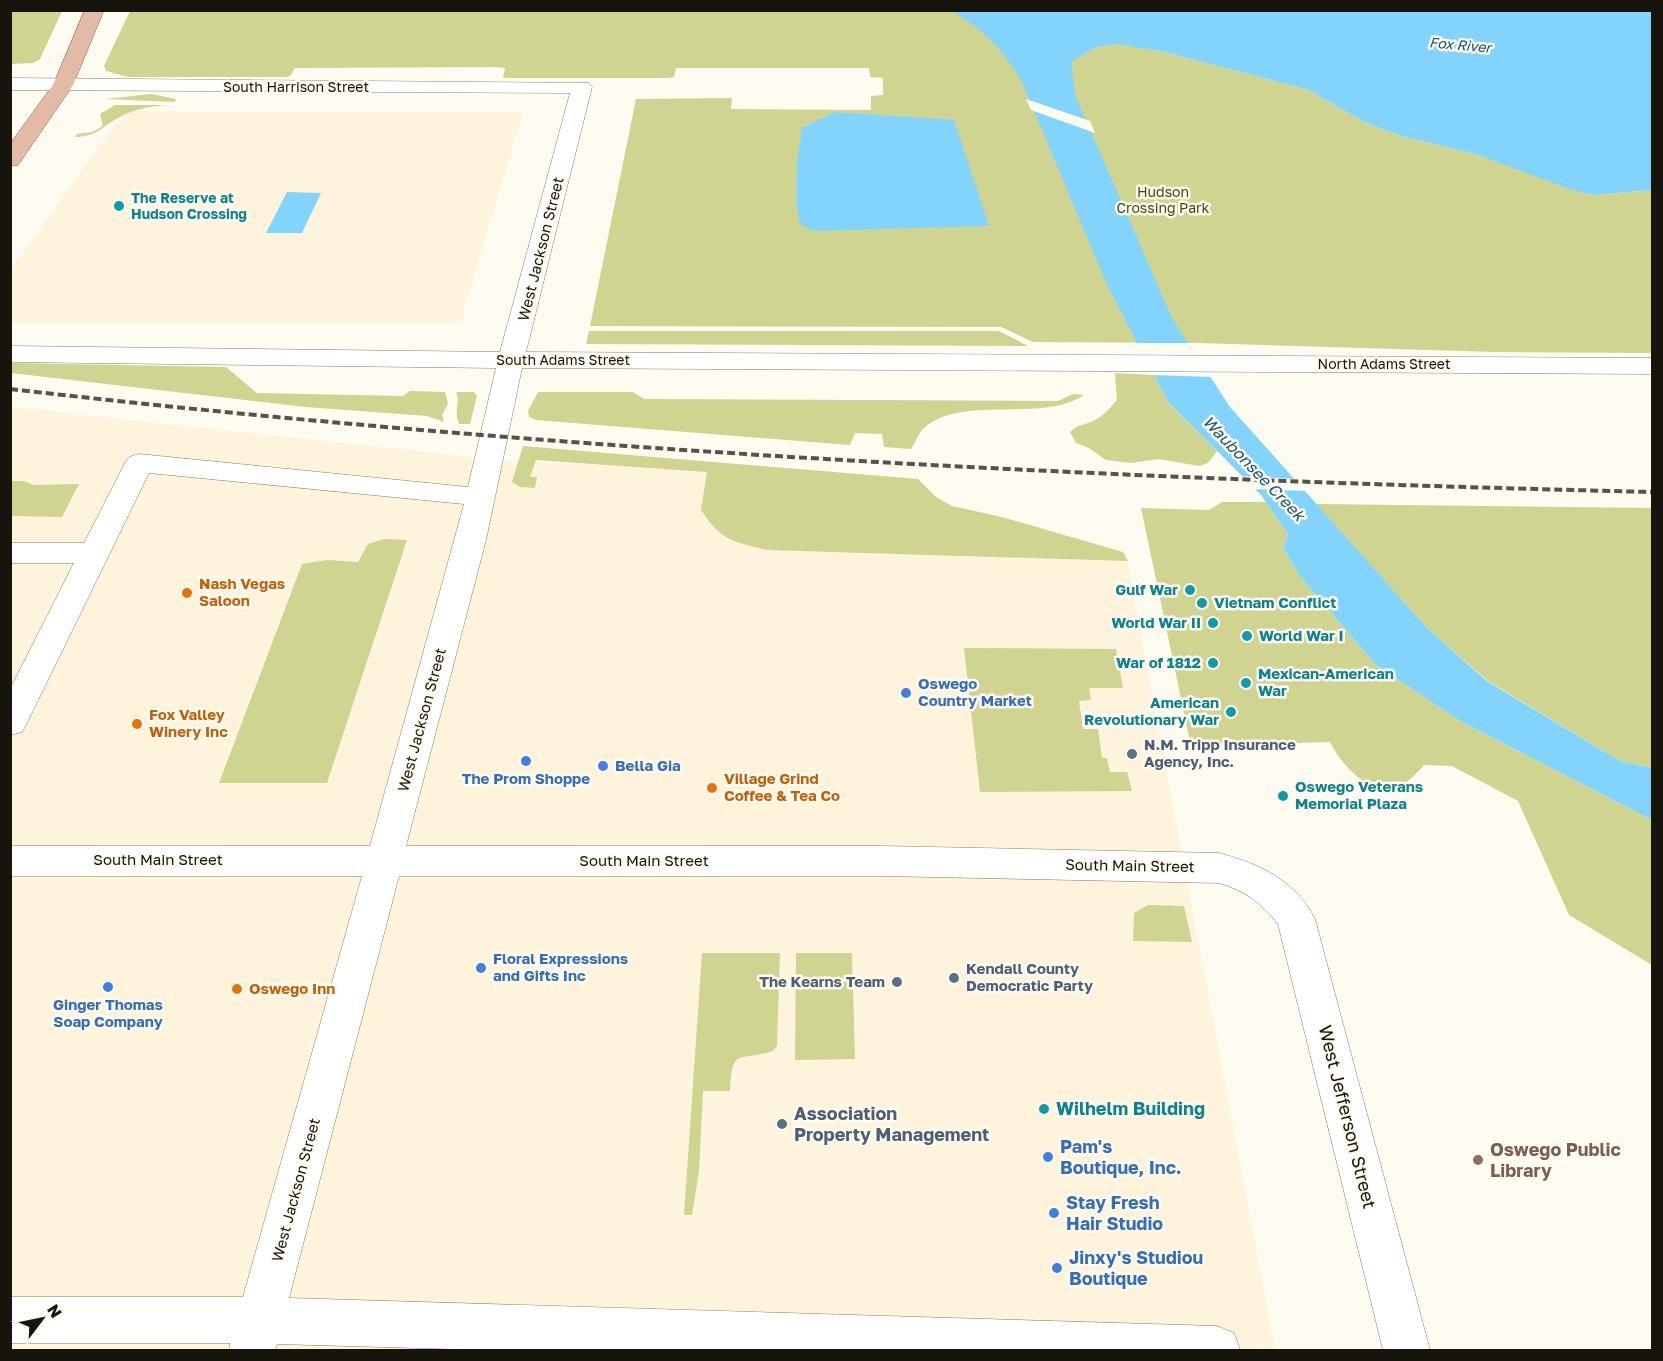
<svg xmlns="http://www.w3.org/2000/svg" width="1663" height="1361" font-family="'Golos Text',sans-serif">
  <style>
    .built { fill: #fdf4db }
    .green { fill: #cfd490; fill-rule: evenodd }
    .water { fill: #83d4fc }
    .pier { fill: #fefbf1 }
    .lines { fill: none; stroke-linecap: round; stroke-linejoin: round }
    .minor-casing { stroke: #857d68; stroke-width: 1 }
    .major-casing { stroke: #8f6249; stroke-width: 1 }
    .minor { fill: #fff; fill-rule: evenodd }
    .major { fill: #e3baa6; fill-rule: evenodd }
    .rail { stroke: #56534b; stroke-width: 4; stroke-dasharray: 8 4; stroke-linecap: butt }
    .culture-dot { fill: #0f9aa8; stroke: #fefbf1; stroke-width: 2 }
    .food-dot { fill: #e8710a; stroke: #fefbf1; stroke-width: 2 }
    .shop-dot { fill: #3f7fe0; stroke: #fefbf1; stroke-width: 2 }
    .service-dot { fill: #5c6f8a; stroke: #fefbf1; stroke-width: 2 }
    .education-dot { fill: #8d6e63; stroke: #fefbf1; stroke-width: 2 }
    .labels { text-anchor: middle; stroke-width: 5; stroke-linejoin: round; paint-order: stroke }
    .far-water-label { font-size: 14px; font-style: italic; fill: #145570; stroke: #fefbf1 }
    .far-street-label { font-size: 14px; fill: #17140c; stroke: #fefbf1 }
    .far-park-label { font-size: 14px; fill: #45470e; stroke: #fefbf1 }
    .far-culture-label { font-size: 14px; font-weight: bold; fill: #0d838f; stroke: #fefbf1; text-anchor: start }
    .street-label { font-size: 15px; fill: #17140c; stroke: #fefbf1 }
    .food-label { font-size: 15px; font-weight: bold; fill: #c56008; stroke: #fefbf1; text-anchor: start }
    .culture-label { font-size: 15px; font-weight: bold; fill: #0d838f; stroke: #fefbf1; text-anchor: end }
    .shop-label { font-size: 15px; font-weight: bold; fill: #366cbe; stroke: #fefbf1; text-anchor: start }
    .service-label { font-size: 15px; font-weight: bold; fill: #4e5e75; stroke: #fefbf1; text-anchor: start }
    .water-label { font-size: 16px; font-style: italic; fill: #145570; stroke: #fefbf1 }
    .near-culture-label { font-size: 18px; font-weight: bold; fill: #0d838f; stroke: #fefbf1; text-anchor: start }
    .near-service-label { font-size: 18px; font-weight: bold; fill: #4e5e75; stroke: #fefbf1; text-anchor: start }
    .near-street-label { font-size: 18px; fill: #17140c; stroke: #fefbf1 }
    .near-shop-label { font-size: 18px; font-weight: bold; fill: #366cbe; stroke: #fefbf1; text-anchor: start }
    .near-education-label { font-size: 18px; font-weight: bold; fill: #785e54; stroke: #fefbf1; text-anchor: start }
  </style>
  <rect width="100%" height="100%" fill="#fefbf1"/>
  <path class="built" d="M 125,111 L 523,112 L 460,323 L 11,323 L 11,269 Z
    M 11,407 L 518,462 L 709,466 L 1127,561 L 1275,1350 L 11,1350 Z"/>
  <path class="green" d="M 10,11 L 62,11 L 40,59 L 33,63 L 11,64 Z
    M 130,11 L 951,11 L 966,19 L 1161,51 L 1264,78 L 1309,90 L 1364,122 L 1401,136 L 1475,154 L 1593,195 L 1652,190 L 1652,353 L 1496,352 L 1198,343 L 1033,342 L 1001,327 L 590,326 L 636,99 L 732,98 L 731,109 L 871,110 L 871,96 L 883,95 L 883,78 L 870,77 L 869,68 L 676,68 L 674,77 L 667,78 L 508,78 L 503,77 L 505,68 L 493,67 L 295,68 L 290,76 L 285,77 L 128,77 L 106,71 L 104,66 ZM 834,112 L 891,118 L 989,226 Z
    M 151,94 L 176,99 L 175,102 L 105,99 Z
    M 115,105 L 166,105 C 149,107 133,109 118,118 C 102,127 95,137 75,137 L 77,134 L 92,132 L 103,126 L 100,114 Z
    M 589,331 L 999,331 L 1028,346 L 586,344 Z
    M 11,363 L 226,367 L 257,393 L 403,396 L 410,391 L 445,392 L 448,403 L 442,415 L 444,422 L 427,416 L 306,407 L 11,373 Z
    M 1115,373 L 1154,375 L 1168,402 L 1217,451 L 1208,463 L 1199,466 L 1159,459 L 1131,463 L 1106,460 L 1089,448 L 1076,443 L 1070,432 C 1077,424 1086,425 1095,420 C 1104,415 1110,408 1117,400 Z
    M 456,392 L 474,392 L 477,396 L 470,424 L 459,424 C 453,412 461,403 456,392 Z
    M 538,392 L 633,392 L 644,399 L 1058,401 L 1073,394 L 1084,395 C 1042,424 960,393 923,429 C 918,434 915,443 911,449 L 884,447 L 882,434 L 855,433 L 850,445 L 536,420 L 529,417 L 528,411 Z
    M 523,446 L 918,479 L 936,497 L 952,506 L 1002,517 L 1123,552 L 1128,561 L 768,550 C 735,543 720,540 701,510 L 707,472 L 536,460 L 530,477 L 537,477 L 535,488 L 520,487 L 512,482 Z
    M 11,481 L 24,481 L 33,485 L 79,484 L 62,517 L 11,516 Z
    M 1222,502 L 1266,502 L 1288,534 L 1283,548 L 1300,576 L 1375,664 L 1460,721 L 1652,820 L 1652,965 L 1569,915 L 1518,801 L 1452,766 L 1424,765 C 1417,773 1405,786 1394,788 C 1367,794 1341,764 1330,742 L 1191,746 L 1141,508 L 1209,510 Z
    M 1316,504 L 1652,508 L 1652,768 L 1620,761 L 1488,681 L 1428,629 Z
    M 384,539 L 407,540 L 327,783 L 219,783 L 302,564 L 327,560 L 358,562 L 368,544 Z
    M 964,648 L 1116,649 L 1123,688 L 1089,688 L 1091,700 L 1079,701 L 1083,729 L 1098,729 L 1102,758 L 1107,758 L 1110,772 L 1127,772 L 1132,791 L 980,792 Z
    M 1148,905 L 1184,906 L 1192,942 L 1133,941 L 1134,913 Z
    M 702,953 L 780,953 L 777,1046 L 773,1051 C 739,1062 732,1046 730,1091 L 703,1091 L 699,1171 L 692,1215 L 684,1215 Z
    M 796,953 L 852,953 L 855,1059 L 795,1060 Z"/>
  <path class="water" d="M 951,11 L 1652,11 L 1652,190 L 1593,195 L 1567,188 L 1475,154 L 1401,136 L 1364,122 L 1309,90 L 1161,51 L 1114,44 L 1094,48 L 1071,62 L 1075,95 L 1172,318 L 1230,407 L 1428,629 L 1487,681 L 1620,761 L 1652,768 L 1652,820 L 1460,721 L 1375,664 L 1300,576 L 1283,548 L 1288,534 L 1261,495 L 1168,402 L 1107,285 L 1022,82 C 1005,52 982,27 951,11 Z
    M 834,112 L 954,120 L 989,226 L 813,231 L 800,224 C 793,194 797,158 802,128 Z
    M 287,192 L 321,193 L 302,233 L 266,233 Z"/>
  <path class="pier" d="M 1026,99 L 1090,121 L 1095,133 L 1031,110 Z
    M 1133,343 L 1192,343 L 1214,377 L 1151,375 Z
    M 1238,476 L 1298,479 L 1309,491 L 1251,489 Z"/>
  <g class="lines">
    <g class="minor-casing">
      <path id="minor" d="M 10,78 L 589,83 L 592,87 L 526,352 L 1652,358 L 1652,374 L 522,368 L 486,540 L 406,846 L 881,846 L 1219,853 C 1260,864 1295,880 1315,919 L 1430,1350 L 1383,1350 L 1278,924 C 1263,904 1244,890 1219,883 L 881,876 L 399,876 L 289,1298 L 1217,1326 L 1234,1333 L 1240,1350 L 488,1350 L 277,1344 L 275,1350 L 229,1350 L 230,1343 L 10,1343 L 10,1297 L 243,1297 L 362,876 L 10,876 L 10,846 L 370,846 L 464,504 L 149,473 L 27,723 L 22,732 L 10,735 L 10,689 L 74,563 L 10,563 L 10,543 L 84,543 L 125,463 L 129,457 L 139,454 L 468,487 L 496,368 L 10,362 L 10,346 L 500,352 L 570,93 L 10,90 Z"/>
    </g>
    <g class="major-casing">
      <path id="major" d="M 85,10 L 104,10 L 73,85 L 18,165 L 10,166 L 10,144 L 53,85 Z"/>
    </g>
    <use href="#minor" class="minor"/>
    <use href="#major" class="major"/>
    <path class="rail" d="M 10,389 C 555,452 1104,479 1652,492"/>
  </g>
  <g class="culture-dot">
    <circle cx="119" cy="206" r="6"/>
    <circle cx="1190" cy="590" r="6"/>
    <circle cx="1202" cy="603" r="6"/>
    <circle cx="1213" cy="623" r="6"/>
    <circle cx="1247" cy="636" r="6"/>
    <circle cx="1213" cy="663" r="6"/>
    <circle cx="1246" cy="683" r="6"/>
    <circle cx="1231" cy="712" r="6"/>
    <circle cx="1283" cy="796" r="6"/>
    <circle cx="1044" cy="1109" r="6"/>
  </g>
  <g class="food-dot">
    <circle cx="187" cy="593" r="6"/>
    <circle cx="137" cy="724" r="6"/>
    <circle cx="712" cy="788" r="6"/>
    <circle cx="237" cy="989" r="6"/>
  </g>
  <g class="shop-dot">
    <circle cx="906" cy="693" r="6"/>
    <circle cx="526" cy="761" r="6"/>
    <circle cx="603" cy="766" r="6"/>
    <circle cx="481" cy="968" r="6"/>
    <circle cx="108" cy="987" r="6"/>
    <circle cx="1048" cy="1157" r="6"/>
    <circle cx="1054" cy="1213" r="6"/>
    <circle cx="1057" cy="1268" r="6"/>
  </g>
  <g class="service-dot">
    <circle cx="1132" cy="754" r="6"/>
    <circle cx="954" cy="978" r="6"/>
    <circle cx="897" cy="982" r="6"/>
    <circle cx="782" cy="1124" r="6"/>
  </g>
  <circle class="education-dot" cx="1478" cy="1160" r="6"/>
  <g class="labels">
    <g class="far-water-label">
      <text transform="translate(1460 45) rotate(5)" y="5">Fox River</text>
    </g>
    <g class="far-street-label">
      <text x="296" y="92">South Harrison Street</text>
      <text x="563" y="365">South Adams Street</text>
      <text x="1384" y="369">North Adams Street</text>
    </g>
    <g class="far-park-label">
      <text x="1163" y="197">Hudson<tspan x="1163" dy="16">Crossing Park</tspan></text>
    </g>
    <g class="far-culture-label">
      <text x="131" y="203">The Reserve at<tspan x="131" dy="16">Hudson Crossing</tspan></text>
    </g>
    <g class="street-label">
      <text transform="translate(541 249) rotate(-76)" y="5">West Jackson Street</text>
      <text transform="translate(422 720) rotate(-75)" y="5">West Jackson Street</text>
      <text x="158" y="865">South Main Street</text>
      <text x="644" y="866">South Main Street</text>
      <text transform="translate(1130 866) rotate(1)" y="5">South Main Street</text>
      <text transform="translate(296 1190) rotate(-75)" y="5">West Jackson Street</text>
    </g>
    <g class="food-label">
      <text x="199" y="589">Nash Vegas<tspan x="199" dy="17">Saloon</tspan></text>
      <text x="149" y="720">Fox Valley<tspan x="149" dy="17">Winery Inc</tspan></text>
      <text x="724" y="784">Village Grind<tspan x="724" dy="17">Coffee &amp; Tea Co</tspan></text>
      <text x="249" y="994">Oswego Inn</text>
    </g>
    <g class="culture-label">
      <text x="1178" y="595">Gulf War</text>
      <text x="1214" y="608" text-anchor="start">Vietnam Conflict</text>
      <text x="1201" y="628">World War II</text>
      <text x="1259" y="641" text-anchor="start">World War I</text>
      <text x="1201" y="668">War of 1812</text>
      <text x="1258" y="679" text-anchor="start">Mexican-American<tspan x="1258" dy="17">War</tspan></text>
      <text x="1219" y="708">American<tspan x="1219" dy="17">Revolutionary War</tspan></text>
      <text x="1295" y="792" text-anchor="start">Oswego Veterans<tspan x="1295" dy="17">Memorial Plaza</tspan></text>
    </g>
    <g class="shop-label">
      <text x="918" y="689">Oswego<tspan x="918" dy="17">Country Market</tspan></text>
      <text x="615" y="771">Bella Gia</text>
      <text x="526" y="784" text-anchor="middle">The Prom Shoppe</text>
      <text x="493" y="964">Floral Expressions<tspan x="493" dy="17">and Gifts Inc</tspan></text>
      <text x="108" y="1010" text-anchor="middle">Ginger Thomas<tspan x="108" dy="17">Soap Company</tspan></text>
    </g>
    <g class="service-label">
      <text x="1144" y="750">N.M. Tripp Insurance<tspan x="1144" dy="17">Agency, Inc.</tspan></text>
      <text x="966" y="974">Kendall County<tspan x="966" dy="17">Democratic Party</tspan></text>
      <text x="885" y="987" text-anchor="end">The Kearns Team</text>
    </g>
    <g class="water-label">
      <text transform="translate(1254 468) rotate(46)" y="6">Waubonsee Creek</text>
    </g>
    <g class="near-culture-label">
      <text x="1056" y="1115">Wilhelm Building</text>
    </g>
    <g class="near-service-label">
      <text x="794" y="1120">Association<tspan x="794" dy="21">Property Management</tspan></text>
    </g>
    <g class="near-street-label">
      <text transform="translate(1347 1117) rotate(76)" y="6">West Jefferson Street</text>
    </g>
    <g class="near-shop-label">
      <text x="1060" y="1153">Pam's<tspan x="1060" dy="21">Boutique, Inc.</tspan></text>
      <text x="1066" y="1209">Stay Fresh<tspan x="1066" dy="21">Hair Studio</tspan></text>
      <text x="1069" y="1264">Jinxy's Studiou<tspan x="1069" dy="21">Boutique</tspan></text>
    </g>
    <g class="near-education-label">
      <text x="1490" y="1156">Oswego Public<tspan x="1490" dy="21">Library</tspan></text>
    </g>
  </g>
  <rect width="1663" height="1361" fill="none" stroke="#17140c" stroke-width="24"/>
  <g transform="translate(42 1319) rotate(58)" stroke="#fefbf1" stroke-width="4.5" paint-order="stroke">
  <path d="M0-4.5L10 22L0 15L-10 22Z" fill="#17140c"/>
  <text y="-9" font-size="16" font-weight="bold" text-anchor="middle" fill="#17140c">N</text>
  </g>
</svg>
